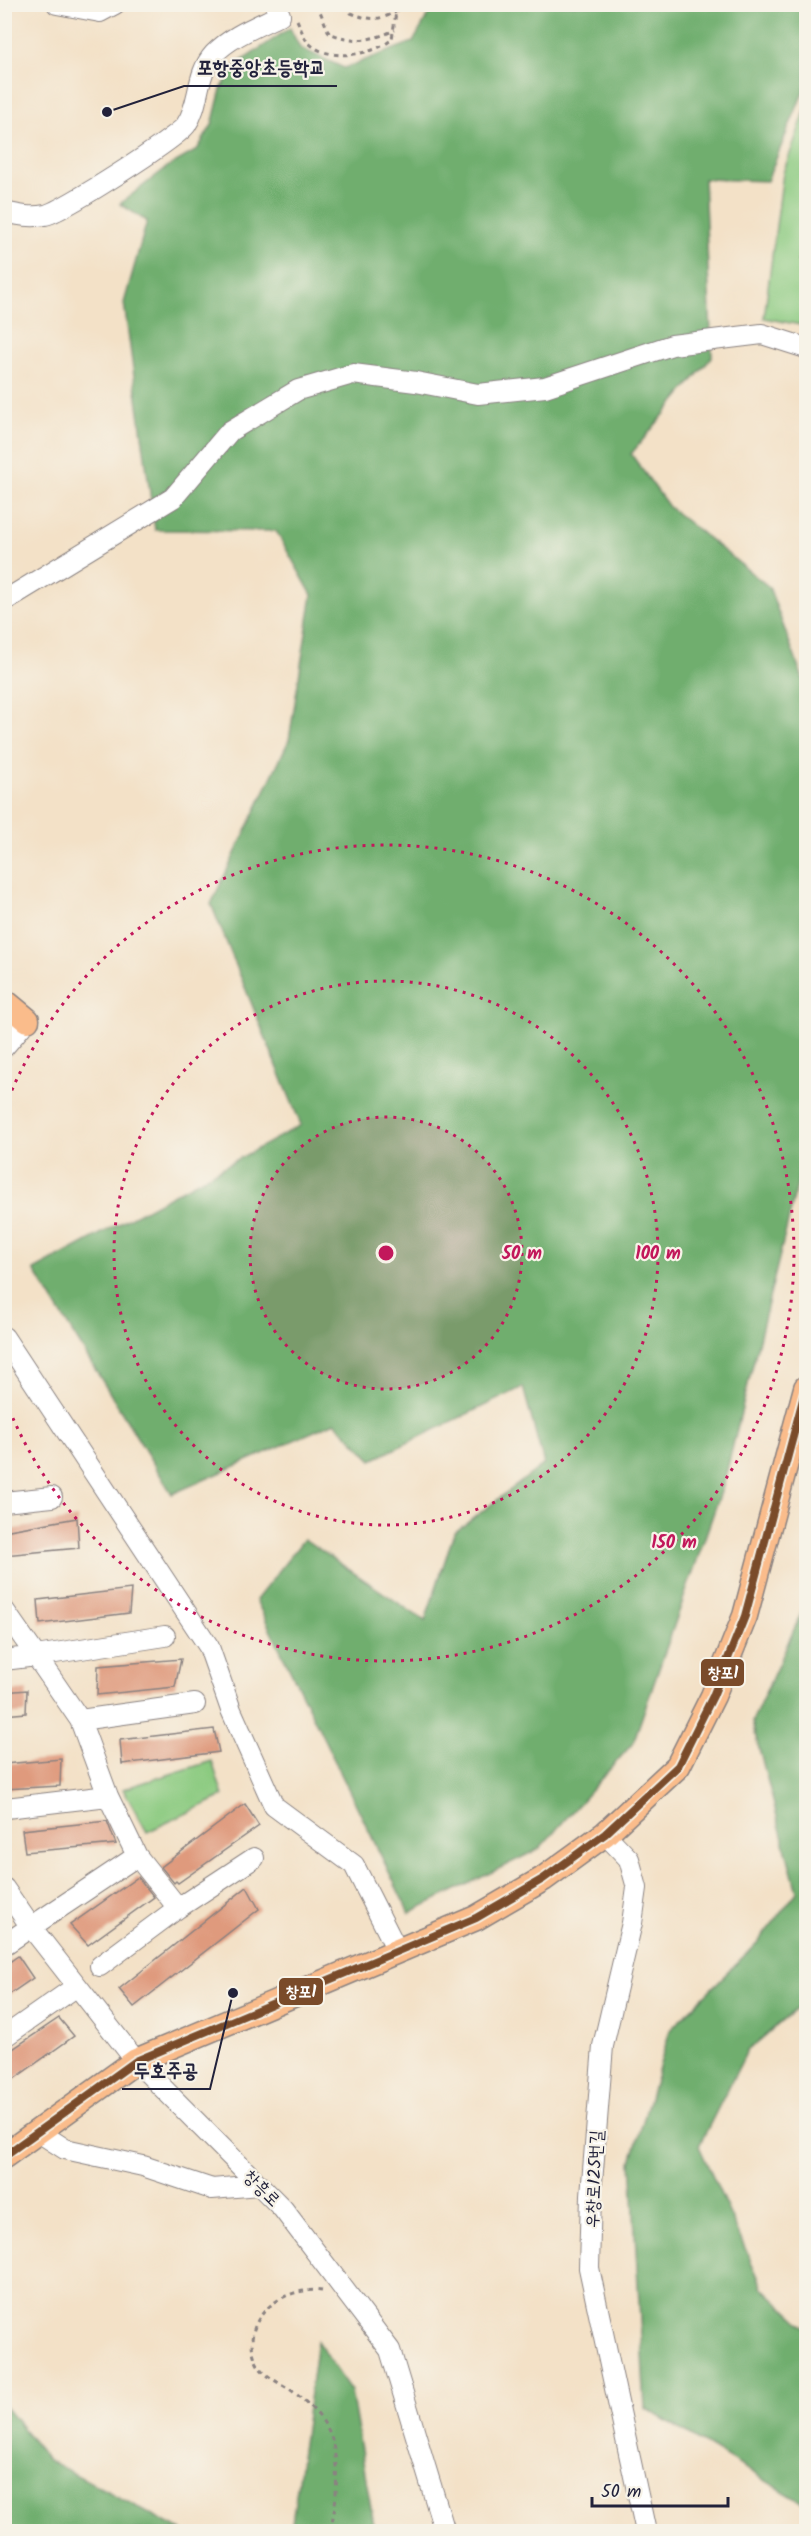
<svg xmlns="http://www.w3.org/2000/svg" width="811" height="2536" font-family="Kalam,'Poor Story',sans-serif">
  <style>
    .green { fill: #8bca80; stroke: #56765e; stroke-width: 1.5 }
    .forest { fill: #70ae6e; stroke: #496854; stroke-width: 1.5 }
    .building { fill: #df9a7d }
    .lines { fill: none; stroke-linecap: round; stroke-linejoin: round }
    .minor-casing { stroke: #8a8281; stroke-width: 22 }
    .major-casing { stroke: #8a8281; stroke-width: 27 }
    .path { stroke: #8a8281; stroke-width: 3; stroke-dasharray: 4.5 4.5; stroke-linecap: butt }
    .minor { stroke: #fff; stroke-width: 20 }
    .major { stroke: #fabc8b; stroke-width: 24 }
    .bus-1-casing { stroke: #f7f3e8; stroke-width: 12 }
    .bus-1 { stroke: #7a4b2a; stroke-width: 8 }
    .ring { fill: none; stroke: #c2185b; stroke-width: 3; stroke-dasharray: 3 6 }
    .labels { text-anchor: middle; stroke-width: 4.5; stroke-linejoin: round; paint-order: stroke }
    .street-label { font-size: 18px; fill: #22223b; stroke: #f7f3e8 }
    .centre { fill: #c2185b; stroke: #f7f3e8; stroke-width: 3 }
    .ring-label { font-size: 18px; text-anchor: middle; font-weight: bold; fill: #c2185b; stroke: #f7f3e8; stroke-width: 4.5; stroke-linejoin: round; paint-order: stroke }
    .leader { fill: none; stroke: #22223b; stroke-width: 2 }
    .callout-dot { fill: #22223b; stroke: #f7f3e8; stroke-width: 2 }
    .callout-label { font-size: 20px; text-anchor: middle; font-weight: bold; fill: #22223b; stroke: #f7f3e8; stroke-width: 4.5; stroke-linejoin: round; paint-order: stroke }
    .line-badge { stroke: #f7f3e8; stroke-width: 2 }
    .badge-label { font-size: 16px; text-anchor: middle; font-weight: bold; fill: #fff }
  </style>
  <rect width="100%" height="100%" fill="#f7f3e8"/>
  <filter id="ink" filterUnits="userSpaceOnUse"><feTurbulence type="fractalNoise" baseFrequency=".0167" numOctaves="2"/><feDisplacementMap in="SourceGraphic" scale="12" xChannelSelector="R" yChannelSelector="G"/><feConvolveMatrix kernelMatrix="1 2 1 2 8 2 1 2 1" color-interpolation-filters="sRGB"/></filter>
  <filter id="wash" filterUnits="userSpaceOnUse"><feTurbulence type="fractalNoise" baseFrequency=".008" numOctaves="4" result="noise"/><feDisplacementMap in="SourceGraphic" scale="24" xChannelSelector="R" yChannelSelector="G"/><feGaussianBlur stdDeviation="1.35" result="paint"/><feColorMatrix in="noise" values="0 0 0 0 0 0 0 0 0 0 0 0 0 0 0 0 0 1.4 0 .05"/><feComposite in="paint" operator="in"/></filter>
  <g filter="url(#wash)">
    <rect width="100%" height="100%" fill="#f3e1c7"/>
    <path class="green" d="M 806,109 L 806,289 L 801,325 L 764,318 L 783,173 Z
      M 212,1761 L 223,1796 L 147,1832 L 123,1789 Z"/>
    <path class="forest" d="M 434,5 L 806,5 L 806,85 L 767,181 L 704,179 L 712,357 L 631,454 L 669,507 L 769,587 L 806,687 L 806,1149 L 723,1486 L 633,1743 L 539,1849 L 409,1913 L 256,1600 L 304,1539 L 425,1621 L 454,1533 L 544,1464 L 523,1387 L 372,1460 L 335,1422 L 172,1494 L 34,1270 L 301,1125 L 211,904 L 289,740 L 312,595 L 276,531 L 155,530 L 124,303 L 147,221 L 120,204 L 167,167 L 197,150 L 212,125 L 221,89 L 237,64 L 290,28 L 300,48 L 344,68 L 413,42 Z
      M 806,1603 L 806,2001 L 747,2051 L 699,2146 L 763,2288 L 806,2328 L 806,2505 L 645,2408 L 631,2162 L 670,2030 L 758,1942 L 797,1892 L 752,1722 Z
      M 317,2341 L 351,2391 L 375,2531 L 291,2531 Z
      M 5,2407 L 48,2460 L 183,2531 L 5,2531 Z"/>
    <g id="blocks">
      <path class="building" d="M 77,1518 L 79,1548 L 4,1555 L 4,1531 Z
        M 131,1589 L 129,1613 L 40,1624 L 38,1600 Z
        M 181,1659 L 175,1687 L 97,1695 L 98,1666 Z
        M 27,1690 L 26,1713 L 4,1715 L 4,1692 Z
        M 214,1729 L 219,1752 L 122,1764 L 120,1740 Z
        M 61,1759 L 60,1786 L 4,1789 L 4,1764 Z
        M 245,1804 L 259,1826 L 178,1883 L 176,1881 L 174,1883 L 161,1867 Z
        M 107,1821 L 116,1844 L 25,1852 L 22,1830 Z
        M 138,1877 L 154,1897 L 88,1945 L 70,1925 Z
        M 247,1887 L 259,1909 L 134,2007 L 119,1989 Z
        M 18,1956 L 33,1978 L 4,1998 L 4,1966 Z
        M 59,2018 L 74,2036 L 4,2086 L 4,2055 Z"/>
    </g>
  </g>
  <g filter="url(#ink)">
    <use href="#blocks" fill-opacity="0" stroke="#8a8281" stroke-width="1.5"/>
    <g class="lines">
      <g class="minor-casing">
        <path id="minor" d="M 57,4 L 100,12 L 115,4
          M 4,212 C 18,215 31,218 45,215 C 62,212 177,138 186,125 C 201,103 195,75 214,54 C 231,36 258,26 280,15 L 275,4
          M 4,601 L 173,498 L 230,431 L 298,390 L 353,374 L 416,382 L 478,394 L 545,387 L 672,345 L 762,334 L 806,348
          M 4,1047 L 27,1020
          M 4,1337 L 209,1647 L 231,1710 L 274,1806 L 354,1865 L 397,1950
          M 4,1502 L 52,1497
          M 4,1610 L 36,1656 L 4,1660
          M 165,1636 L 36,1656 L 80,1720 L 195,1704
          M 6,1808 L 108,1796 L 80,1720
          M 605,1834 L 629,1859 L 637,1888 L 632,1923 L 603,2046 L 591,2195 L 589,2268 L 646,2532
          M 4,1888 L 31,1927 L 136,2061 L 283,2209 L 390,2350 L 445,2532
          M 178,1908 L 254,1858
          M 4,1945 L 137,1856 L 108,1796
          M 100,1966 L 178,1908 L 137,1856
          M 4,2037 L 77,1986
          M 37,2131 L 65,2149 L 143,2166 L 212,2189 L 259,2185"/>
      </g>
      <g class="major-casing">
        <path id="major" d="M 4,1001 L 27,1020
          M 4,2156 L 136,2061 L 476,1918 L 543,1879 L 605,1834 L 678,1766 L 713,1696 L 745,1616 L 806,1388"/>
      </g>
      <path class="path" d="M 317,4 L 329,33 C 354,43 371,41 395,30
        M 348,4 L 351,13 C 369,20 378,21 396,12
        M 297,20 C 300,26 303,36 307,41 C 325,63 374,56 392,39 L 396,12 L 407,4
        M 806,247 L 803,258 L 806,317
        M 322,2291 C 281,2285 237,2321 257,2363 C 265,2379 283,2383 296,2394 C 309,2404 325,2420 331,2436 C 339,2462 338,2507 329,2532"/>
      <use href="#minor" class="minor"/>
      <use href="#major" class="major"/>
      <g class="bus-1-casing">
        <path id="bus-1" d="M 4,2156 L 136,2061 L 476,1918 L 543,1879 L 605,1834 L 678,1766 L 713,1696 L 745,1616 L 806,1388"/>
      </g>
      <use href="#bus-1" class="bus-1"/>
    </g>
  </g>
  <circle cx="386" cy="1253" r="136" fill="#c2185b" fill-opacity=".12"/>
  <g class="ring">
    <circle cx="386" cy="1253" r="136"/>
    <circle cx="386" cy="1253" r="272"/>
    <path d="M5 1107A408 408 0 1 1 5 1399"/>
  </g>
  <g class="labels">
    <g class="street-label">
      <text transform="translate(594 2179) rotate(-87)" y="6">우창로125번길</text>
      <text transform="translate(262 2188) rotate(45)" y="6">창흥로</text>
    </g>
  </g>
  <circle cx="386" cy="1253" r="9" class="centre"/>
  <g class="ring-label">
    <text x="522" y="1259">50 m</text>
    <text x="658" y="1259">100 m</text>
    <text x="674" y="1548">150 m</text>
  </g>
  <path class="leader" d="M107 112L184 86H337M233 1993L210 2089H122"/>
  <g class="callout-dot">
    <circle cx="107" cy="112" r="6"/>
    <circle cx="233" cy="1993" r="6"/>
  </g>
  <g class="callout-label">
    <text x="261" y="74">포항중앙초등학교</text>
    <text x="166" y="2077">두호주공</text>
  </g>
  <g class="line-badge">
    <rect x="700" y="1658" width="45" height="29" rx="6" fill="#7a4b2a"/>
    <rect x="278" y="1977" width="46" height="29" rx="6" fill="#7a4b2a"/>
  </g>
  <g class="badge-label">
    <text x="723" y="1678">창포1</text>
    <text x="301" y="1997">창포1</text>
  </g>
  <rect width="811" height="2536" fill="none" stroke="#f7f3e8" stroke-width="24"/>
  <path d="M592 2497v9h136v-9" fill="none" stroke="#22223b" stroke-width="3"/>
  <text x="601" y="2497" font-size="18" fill="#22223b" stroke="#f7f3e8" stroke-width="4.5" paint-order="stroke">50 m</text>
</svg>
